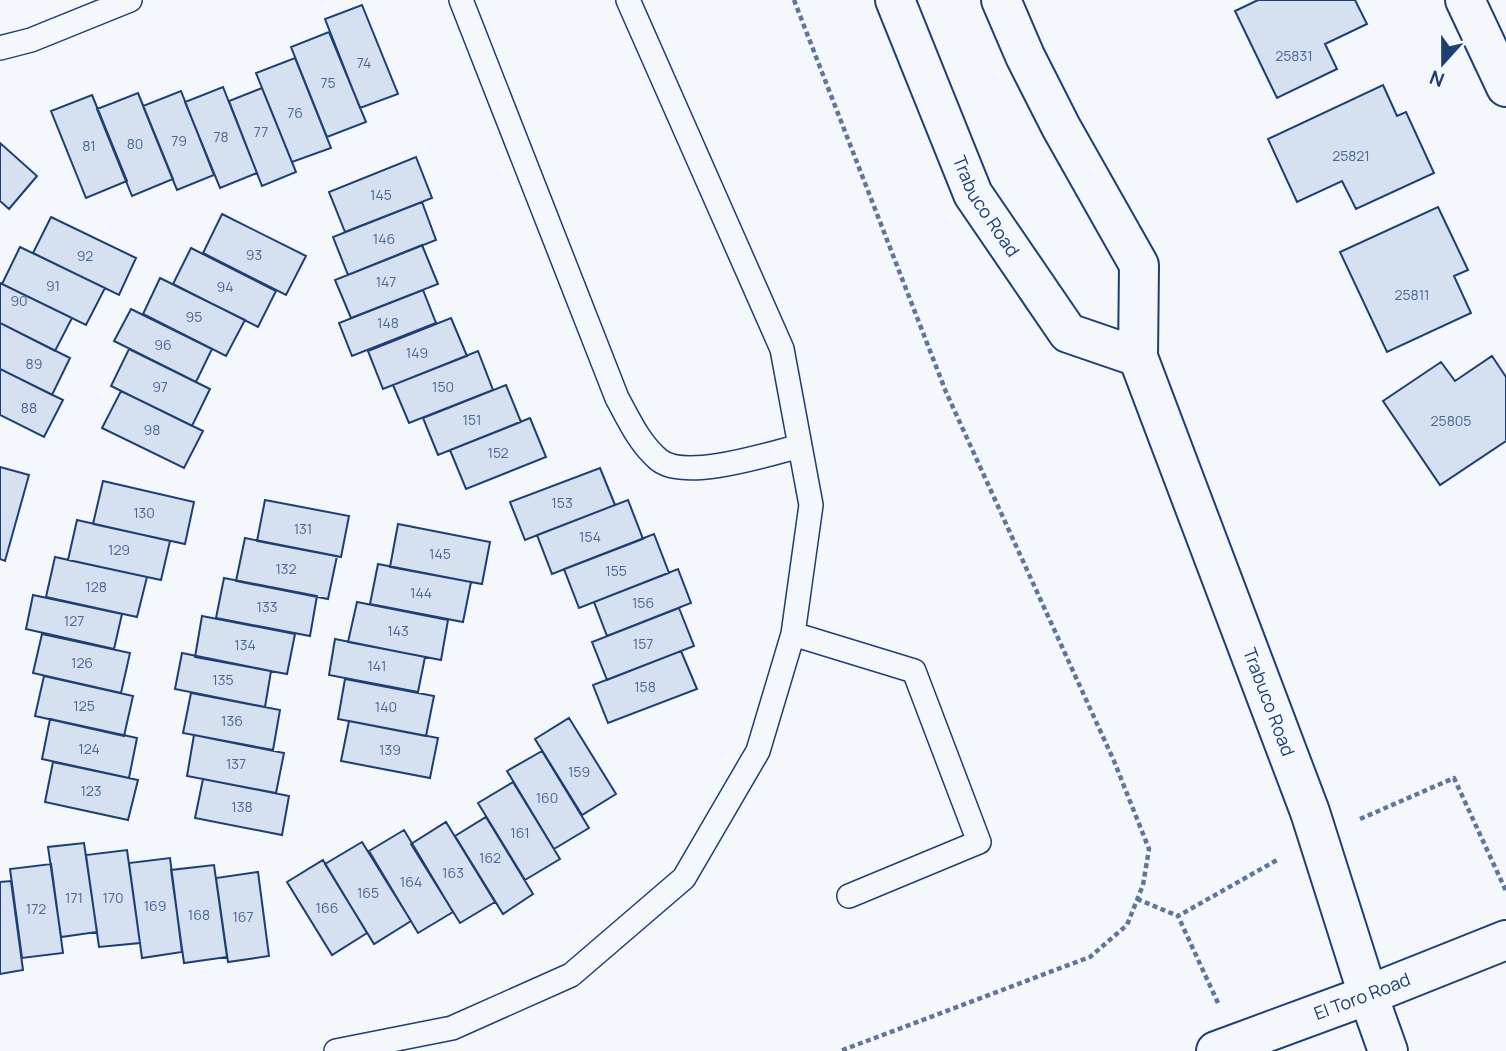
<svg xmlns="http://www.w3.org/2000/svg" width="1506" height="1051" font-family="Manrope,sans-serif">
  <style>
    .building { fill: #d5e0f0; stroke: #1d3f73; stroke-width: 2 }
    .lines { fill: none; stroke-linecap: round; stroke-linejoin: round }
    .service-casing { stroke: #1d3f73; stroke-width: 26 }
    .minor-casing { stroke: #1d3f73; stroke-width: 42 }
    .primary-casing { stroke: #1d3f73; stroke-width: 42 }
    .path { stroke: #5e769c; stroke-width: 4.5; stroke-dasharray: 5 3.5; stroke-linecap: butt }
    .service { stroke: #f4f7fb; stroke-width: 23 }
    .minor { stroke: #f4f7fb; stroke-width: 38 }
    .primary { stroke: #f4f7fb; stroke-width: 38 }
    .labels { text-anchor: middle; stroke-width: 5; stroke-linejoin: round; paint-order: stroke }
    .number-label { font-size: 14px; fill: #4b6792 }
    .street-label { font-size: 18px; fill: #1d3f73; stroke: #f4f7fb }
  </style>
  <rect width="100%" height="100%" fill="#f4f7fb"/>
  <path class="building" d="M 1258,0 L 1355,0 L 1367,24 L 1325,44 L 1337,69 L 1277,98 L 1235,11 Z
    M 362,5 L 398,94 L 360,108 L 325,19 Z
    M 329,32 L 366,122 L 327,137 L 291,47 Z
    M 295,58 L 331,148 L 292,162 L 256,73 Z
    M 1383,85 L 1397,116 L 1406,112 L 1434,173 L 1356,209 L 1342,181 L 1297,202 L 1268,139 Z
    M 223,87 L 257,173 L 220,188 L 185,102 Z
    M 262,88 L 296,172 L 262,186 L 229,101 Z
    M 181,91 L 214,175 L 177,190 L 143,106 Z
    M 138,93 L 173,179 L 132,196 L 97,109 Z
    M 92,95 L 127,181 L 86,198 L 51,111 Z
    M 0,143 L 37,176 L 9,209 L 0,201 Z
    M 416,157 L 432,198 L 345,232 L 329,192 Z
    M 422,202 L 436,240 L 348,275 L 333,237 Z
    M 1438,207 L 1468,270 L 1454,276 L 1471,313 L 1387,352 L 1340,252 Z
    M 222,214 L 306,256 L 286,295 L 203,253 Z
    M 51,217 L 136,258 L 119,295 L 33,253 Z
    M 422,245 L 438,284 L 351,318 L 335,280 Z
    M 20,247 L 105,288 L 86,325 L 2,284 Z
    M 191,248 L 276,291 L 258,327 L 173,284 Z
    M 160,278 L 245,320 L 226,356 L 143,314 Z
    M 0,283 L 72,318 L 55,351 L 0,323 Z
    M 423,290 L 436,323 L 352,356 L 339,323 Z
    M 131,309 L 212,349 L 196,382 L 114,341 Z
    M 451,318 L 467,356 L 383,389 L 368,351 Z
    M 0,323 L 70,358 L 52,395 L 0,369 Z
    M 129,349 L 210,389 L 192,426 L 111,386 Z
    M 478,351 L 493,390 L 409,423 L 393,385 Z
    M 1492,356 L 1506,377 L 1506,441 L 1440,485 L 1383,401 L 1441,362 L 1455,381 Z
    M 0,369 L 63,400 L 44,437 L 0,415 Z
    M 506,385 L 521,422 L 438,455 L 423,418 Z
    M 121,391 L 203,431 L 184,468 L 102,428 Z
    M 530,418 L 546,457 L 466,489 L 450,450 Z
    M 0,467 L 29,475 L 5,561 L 0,559 Z
    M 600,468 L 615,505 L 525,540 L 510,502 Z
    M 103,481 L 194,502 L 185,544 L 93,524 Z
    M 265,500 L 349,516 L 341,557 L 257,541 Z
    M 628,500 L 643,539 L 552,574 L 537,535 Z
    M 77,520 L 170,541 L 161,580 L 68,560 Z
    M 398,524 L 490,542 L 482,584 L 390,567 Z
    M 654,534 L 669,573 L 579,608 L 564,569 Z
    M 245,538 L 337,556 L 328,599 L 236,581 Z
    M 55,557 L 147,577 L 137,617 L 46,597 Z
    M 378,564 L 471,582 L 463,622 L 370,604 Z
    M 678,569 L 691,603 L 607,636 L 594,602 Z
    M 224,578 L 317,596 L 310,636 L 216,618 Z
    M 33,595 L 122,614 L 114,649 L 26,629 Z
    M 357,602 L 448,620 L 441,660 L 348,642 Z
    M 679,608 L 694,646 L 607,680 L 592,642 Z
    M 202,616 L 295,634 L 287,674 L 195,657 Z
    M 42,634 L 130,653 L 121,693 L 33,673 Z
    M 335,639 L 425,657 L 418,692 L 329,675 Z
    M 681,651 L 697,689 L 608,723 L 593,685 Z
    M 182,653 L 271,671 L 265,707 L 175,689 Z
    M 44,676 L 133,696 L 124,736 L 35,716 Z
    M 345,679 L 434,696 L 426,736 L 338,719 Z
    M 191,693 L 280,710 L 273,750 L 183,733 Z
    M 569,718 L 616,794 L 582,815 L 535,739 Z
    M 50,719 L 137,738 L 129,778 L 42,759 Z
    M 349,721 L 438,738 L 430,778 L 341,761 Z
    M 194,735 L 284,753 L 276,793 L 187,776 Z
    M 542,751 L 589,828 L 554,849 L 507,771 Z
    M 53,762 L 138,780 L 128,820 L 45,802 Z
    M 203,779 L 289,796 L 282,835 L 195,818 Z
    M 513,782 L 560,859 L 525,880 L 478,803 Z
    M 486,817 L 533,894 L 503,914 L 455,836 Z
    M 446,822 L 495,902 L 460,923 L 411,844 Z
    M 404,830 L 453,912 L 418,933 L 369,851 Z
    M 362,842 L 411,921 L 374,944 L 325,864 Z
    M 84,843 L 97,932 L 61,937 L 48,847 Z
    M 127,850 L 140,943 L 99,947 L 86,855 Z
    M 170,858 L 182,952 L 142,958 L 129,863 Z
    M 323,860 L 367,933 L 332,955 L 287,882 Z
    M 51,864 L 63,953 L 22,958 L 10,869 Z
    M 214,865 L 227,957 L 184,963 L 171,870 Z
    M 258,872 L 269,956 L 228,962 L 216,878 Z
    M 11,881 L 23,970 L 0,974 L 0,882 Z"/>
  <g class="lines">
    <g class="service-casing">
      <path id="service" d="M 461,0 L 617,398 C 629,420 639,443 659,460 C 686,481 769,454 800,446
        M 0,48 L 31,40 L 130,0
        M 793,634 L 914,671 L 979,842 L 849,896
        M 336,1051 L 452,1028 L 571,975 L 684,878 L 758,751 L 793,634 L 811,505 L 782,349 L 628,0"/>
    </g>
    <g class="minor-casing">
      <path id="minor" d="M 1465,0 L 1506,87"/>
    </g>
    <g class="primary-casing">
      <g id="primary">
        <path id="s1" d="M 895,0 L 973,194 L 1068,333 L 1138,357"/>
        <path id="s2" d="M 1001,0 L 1025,56 L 1061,127 L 1139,265 L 1138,357 L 1310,812 L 1368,995 L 1388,1051"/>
        <path id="s3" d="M 1216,1051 L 1368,995 L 1506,940"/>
      </g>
    </g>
    <path class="path" d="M 794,0 L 946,392 L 1114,761 L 1149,849 L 1143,885 L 1127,925 L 1090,957 L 840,1051
      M 1360,819 L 1454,778 L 1506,891
      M 1137,899 L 1178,916
      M 1218,1003 L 1178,916 L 1277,860"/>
    <use href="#service" class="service"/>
    <use href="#minor" class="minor"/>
    <use href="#primary" class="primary"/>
  </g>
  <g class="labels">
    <g class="number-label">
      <text x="1294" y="61">25831</text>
      <text x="364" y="68">74</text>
      <text x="328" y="88">75</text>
      <text x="295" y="118">76</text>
      <text x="261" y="137">77</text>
      <text x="221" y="142">78</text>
      <text x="179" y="146">79</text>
      <text x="135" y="149">80</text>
      <text x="89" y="151">81</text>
      <text x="1351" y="161">25821</text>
      <text x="381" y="200">145</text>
      <text x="384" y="244">146</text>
      <text x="254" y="260">93</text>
      <text x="85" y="261">92</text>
      <text x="386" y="287">147</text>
      <text x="53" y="291">91</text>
      <text x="225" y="292">94</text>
      <text x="1412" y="300">25811</text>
      <text x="19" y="306">90</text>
      <text x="194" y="322">95</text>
      <text x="388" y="328">148</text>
      <text x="163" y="350">96</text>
      <text x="417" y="358">149</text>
      <text x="34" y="369">89</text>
      <text x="160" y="392">97</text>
      <text x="443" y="392">150</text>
      <text x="29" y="413">88</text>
      <text x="472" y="425">151</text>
      <text x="1451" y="426">25805</text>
      <text x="152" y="435">98</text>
      <text x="498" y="458">152</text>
      <text x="562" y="508">153</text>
      <text x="144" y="518">130</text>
      <text x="303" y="534">131</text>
      <text x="590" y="542">154</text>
      <text x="119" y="555">129</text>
      <text x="440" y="559">145</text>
      <text x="286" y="574">132</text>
      <text x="616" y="576">155</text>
      <text x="96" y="592">128</text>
      <text x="421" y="598">144</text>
      <text x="643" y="608">156</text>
      <text x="267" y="612">133</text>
      <text x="74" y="626">127</text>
      <text x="398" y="636">143</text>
      <text x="643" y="649">157</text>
      <text x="245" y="650">134</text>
      <text x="82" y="668">126</text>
      <text x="377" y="671">141</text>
      <text x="223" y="685">135</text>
      <text x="645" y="692">158</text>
      <text x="84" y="711">125</text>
      <text x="386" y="712">140</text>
      <text x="232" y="726">136</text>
      <text x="89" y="754">124</text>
      <text x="390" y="755">139</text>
      <text x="236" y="769">137</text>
      <text x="579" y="777">159</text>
      <text x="91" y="796">123</text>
      <text x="547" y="803">160</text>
      <text x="242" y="812">138</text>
      <text x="520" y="838">161</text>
      <text x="490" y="863">162</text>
      <text x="453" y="878">163</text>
      <text x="411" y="887">164</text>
      <text x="368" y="898">165</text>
      <text x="74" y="903">171</text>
      <text x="113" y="903">170</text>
      <text x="155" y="911">169</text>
      <text x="327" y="913">166</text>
      <text x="36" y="914">172</text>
      <text x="199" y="920">168</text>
      <text x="243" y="922">167</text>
    </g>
    <g class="street-label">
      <text dy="6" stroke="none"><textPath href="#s1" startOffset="226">Trabuco Road</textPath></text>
      <text dy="6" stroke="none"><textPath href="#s2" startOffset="760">Trabuco Road</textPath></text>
      <text dy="6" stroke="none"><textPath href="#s3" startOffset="156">El Toro Road</textPath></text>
    </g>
  </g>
  <g transform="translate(1443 63) rotate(201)" stroke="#f4f7fb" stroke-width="5" paint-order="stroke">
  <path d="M0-5L12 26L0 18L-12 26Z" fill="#1d3f73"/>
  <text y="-10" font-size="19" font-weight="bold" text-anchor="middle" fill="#1d3f73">N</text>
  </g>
</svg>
